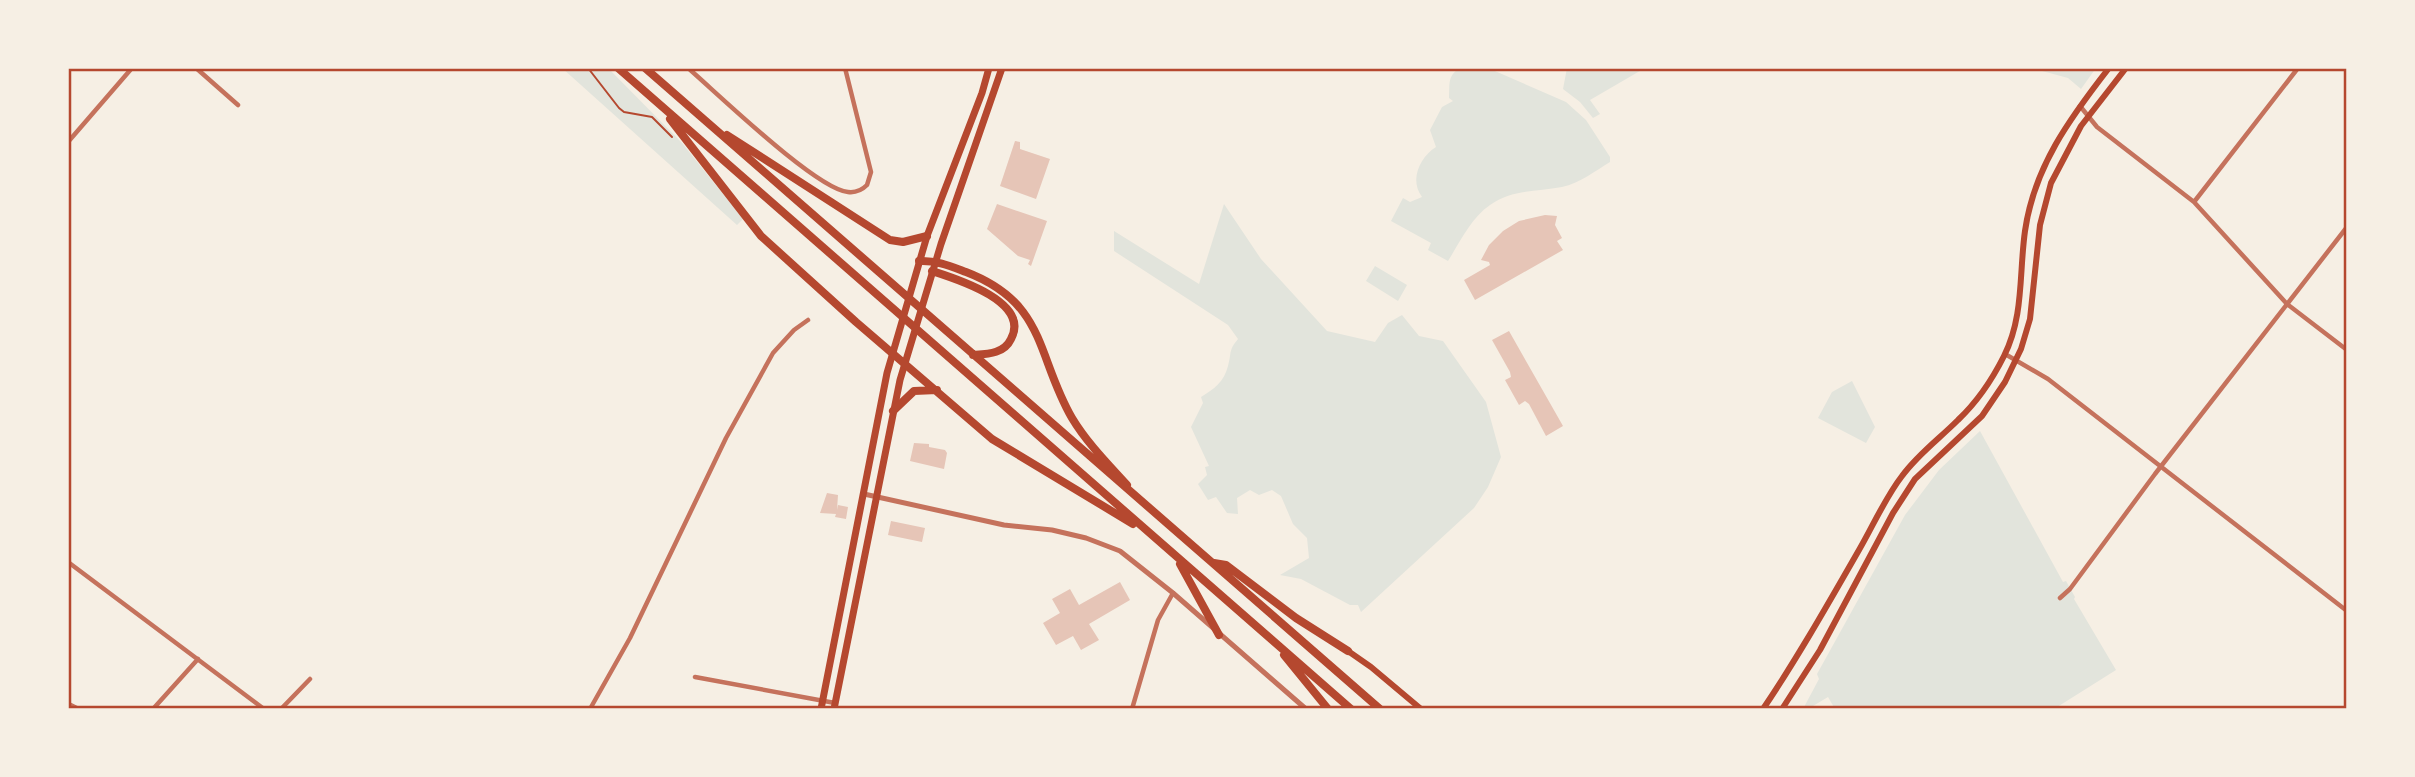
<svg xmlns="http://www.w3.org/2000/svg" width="2415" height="777" font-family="'DejaVu Sans',sans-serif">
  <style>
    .green { fill: #e2e4dc }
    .building { fill: #e6c5b7 }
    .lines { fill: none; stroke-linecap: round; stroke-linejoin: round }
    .path { stroke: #b5482f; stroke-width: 2 }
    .minor { stroke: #c5725c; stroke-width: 4.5 }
    .tertiary { stroke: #c5725c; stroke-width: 5 }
    .secondary { stroke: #b5482f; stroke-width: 6 }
    .primary { stroke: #b5482f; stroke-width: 7 }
    .trunk { stroke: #b5482f; stroke-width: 8 }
    .neatline { fill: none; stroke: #b5482f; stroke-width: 2.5 }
  </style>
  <rect width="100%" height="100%" fill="#f6efe4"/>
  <path class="green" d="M 562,68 L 608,68 L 682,143 L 743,219 L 737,225 Z
    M 1460,68 L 1488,68 L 1566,102 L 1586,120 L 1610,157 L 1610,162 C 1595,171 1580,183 1562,187 C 1536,192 1512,189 1490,205 C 1471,218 1460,242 1448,261 L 1428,250 L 1431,243 L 1391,221 L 1403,198 L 1410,202 L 1422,197 C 1409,180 1420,157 1436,147 L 1430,130 L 1442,107 L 1453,101 L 1449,98 C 1450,84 1447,76 1460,68 Z
    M 1567,68 L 1645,68 L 1590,100 L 1600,114 L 1593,118 L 1580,102 L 1563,89 Z
    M 2096,68 L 2081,89 L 2068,78 L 2031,68 Z
    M 1224,204 L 1261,259 L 1327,331 L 1375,342 L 1388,323 L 1402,315 L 1419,336 L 1443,341 L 1486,402 L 1501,457 L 1488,487 L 1474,508 L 1361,612 L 1358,605 L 1350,605 L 1301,579 L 1280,575 L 1309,558 L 1307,538 L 1293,524 L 1281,496 L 1272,490 L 1259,495 L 1250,490 L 1237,498 L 1238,514 L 1227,513 L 1216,497 L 1208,500 L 1198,484 L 1207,475 L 1205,467 L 1209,466 L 1191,427 L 1203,403 L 1201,397 C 1214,389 1224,382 1228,366 C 1232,352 1228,351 1238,339 L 1228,325 L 1114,251 L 1114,231 L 1199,284 Z
    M 1375,266 L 1407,285 L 1398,301 L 1366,281 Z
    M 1852,381 L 1875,427 L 1866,443 L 1818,418 L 1832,392 Z
    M 1980,431 L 2063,582 L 2066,581 L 2075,597 L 2074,599 L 2116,670 L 2054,709 L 1835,709 L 1828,697 L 1808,709 L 1803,709 L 1819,679 L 1817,674 L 1905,515 L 1939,470 Z"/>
  <path class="building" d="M 1015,141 L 1020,142 L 1020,149 L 1050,159 L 1036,199 L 1000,186 Z
    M 997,204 L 1047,221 L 1031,266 L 1028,264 L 1030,260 L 1018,256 L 987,229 Z
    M 1545,215 L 1557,216 L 1555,225 L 1562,238 L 1557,241 L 1563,250 L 1475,300 L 1464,280 L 1490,265 L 1489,262 L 1481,260 L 1489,245 L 1503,231 L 1519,221 Z
    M 1509,331 L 1563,426 L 1546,436 L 1529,404 L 1525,401 L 1519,405 L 1505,380 L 1511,377 L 1510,372 L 1492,340 Z
    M 914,443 L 929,444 L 929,447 L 945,450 L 947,453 L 944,469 L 910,461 Z
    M 827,493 L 838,495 L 837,510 L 838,505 L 848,507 L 846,519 L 835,517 L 836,514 L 820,513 Z
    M 891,521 L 925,528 L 922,542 L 888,535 Z
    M 1120,582 L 1130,600 L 1089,624 L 1099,640 L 1081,650 L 1073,636 L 1056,645 L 1043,623 L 1060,613 L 1052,599 L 1070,589 L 1079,605 Z"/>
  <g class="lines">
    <path class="path" d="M 588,68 L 619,108 L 624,112 L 652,117 L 672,137"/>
    <path class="minor" d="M 196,68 L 238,105
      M 688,68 C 717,93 816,189 848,192 C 856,193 862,190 867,185 L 871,172 L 845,68
      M 1139,68 L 1141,68
      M 2080,106 L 2097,127 L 2194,202 L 2287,304 L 2347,350
      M 68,142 L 132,68
      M 2194,202 L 2298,68
      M 2005,354 L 2048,379 L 2347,611
      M 68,562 L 264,709
      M 2060,598 L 2070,589 L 2155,474 L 2347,227
      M 695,677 L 835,703
      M 153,709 L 198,659
      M 281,709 L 310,679
      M 590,709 L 630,638 L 726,438 L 773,353 L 794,330 L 808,320
      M 1132,709 L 1158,620 L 1173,593"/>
    <path class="tertiary" d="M 864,494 L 1004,525 L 1052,530 L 1086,538 L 1120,551 L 1173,593 L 1306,709
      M 68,704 L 78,709"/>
    <path class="secondary" d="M 1348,651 L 1371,667 L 1421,709
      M 1763,709 C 1798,657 1828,604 1859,550 C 1873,526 1885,498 1902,476 C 1918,454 1939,439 1958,420 C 1977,402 1992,380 2004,356 C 2024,317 2019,273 2025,231 C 2034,167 2070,118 2109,68
      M 1782,709 L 1820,650 L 1893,513 L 1915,479 L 1982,416 L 2005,382 L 2021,349 L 2030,319 L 2040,225 L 2051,183 L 2081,126 L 2126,68"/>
    <path class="primary" d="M 821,709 L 887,373 L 927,236 L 982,93 L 989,68
      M 834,709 L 900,380 L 941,244 L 1002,68"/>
    <path class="trunk" d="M 618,68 L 1351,709
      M 645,68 L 1380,709
      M 670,119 L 761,236 L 856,322 L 992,439 L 1133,524
      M 727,135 L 890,240 L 903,242 L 927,236
      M 919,261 C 936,260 950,266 966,272 C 1047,303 1036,356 1072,418 C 1087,443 1108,464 1127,485
      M 932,271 C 957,279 1031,302 1011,339 C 1004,354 987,354 973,355
      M 893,411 L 914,391 L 937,390
      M 1214,563 L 1226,565 L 1296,618 L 1348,651
      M 1180,564 L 1219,635
      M 1284,655 L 1328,709"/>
  </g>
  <rect width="2415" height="777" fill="none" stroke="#f6efe4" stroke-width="140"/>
  <rect x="70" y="70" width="2275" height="637" class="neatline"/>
</svg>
